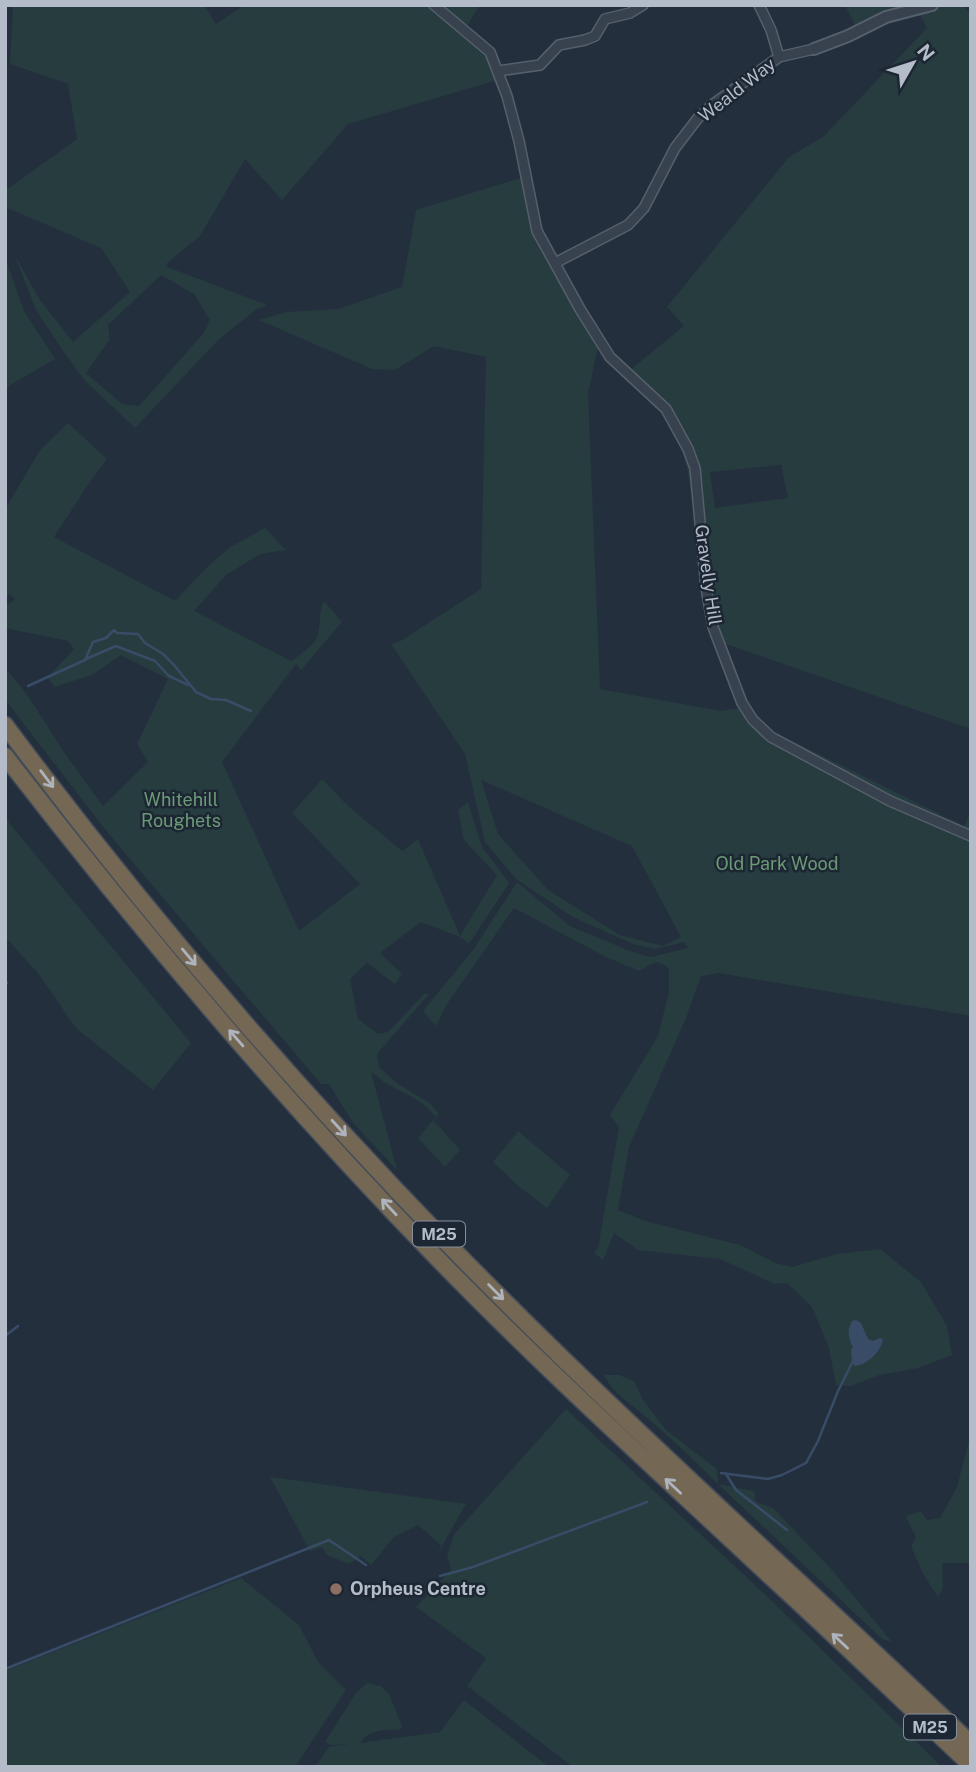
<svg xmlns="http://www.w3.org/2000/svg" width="976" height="1772" font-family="'Public Sans',sans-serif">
<rect width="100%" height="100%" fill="#242f3e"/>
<path fill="#263c3f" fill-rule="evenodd" d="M13,5h191l12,19 29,-19h235l-15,24 25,23 11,27 -153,45 -66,76 -37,-41 -45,77 -34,28 1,3 100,38 -10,4 -38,30 -84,89 -50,-47 -22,-30 -27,-41 -22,-56 26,46 33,42 57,-50 -29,-44 -96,-41v-16l72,-52 -9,-55 -58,-20zM161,275l33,19 16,26 -7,14 -64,72 -17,-2 -36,-31 24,-34 -2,-14z
M845,5h71l-60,22z
M932,5h32l7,11v713l-245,-85 -16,-9 -22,-163 -21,-71 -37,-31 54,-44 -17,-19 122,-150 34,-20 104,-109 -10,-19zM781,465l7,33 -73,10 -5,-36z
M527,176l10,55 61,116 -10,46 12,296 121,22 19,-3 28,21 196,97 7,-16v206l-252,-43 -18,3 -15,42 -57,129 -11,63 27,11 95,24 35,18 17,4 45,-13 43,-5 41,33 26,44 5,29 -34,13 -39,7 -28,11 -15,-1 -7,-37 -17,-41 -25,-24 -12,1 -55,-25 -82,-9 -24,-17 -11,27 -9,-7 4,-5 21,-121 -9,-12 48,-79 11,-44v-23c-13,-12 -16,-5 -30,2l-33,-14 -92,-49 -67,96 -11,22 -13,-15 50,-61 44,-68 53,44 60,25 21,6 37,-9 -4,-6 -29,7 -22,-5 -60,-27 -57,-38 -31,-37 -20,-88 -74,-110 8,-2 82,-53 5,-232 -52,-11 -39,24 -23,-1 -113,-49 27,-8 52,-3 64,-22 14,-77zM481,780l151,66 49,91 -18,9 -43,-11 -72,-45 -50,-56z
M5,253l3,13 16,45 31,48 -50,29z
M68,423l39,36 -16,21 -37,57 121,64 31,-33 24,-21 35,-19 21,22 -26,4 -34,21 -32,36 97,50c7,-5 18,-12 23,-19 9,-11 3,-29 10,-41l18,21 -41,48 -5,-6 -74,98 77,169 61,-47 -68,-71 30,-34 26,27 54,45 16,-12 42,97 37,-61 -33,-35 -6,-30 10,-8 14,45 27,36 -40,61 -9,-7 -39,-15 -41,31 22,21 -7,10 -28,-21 -17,16 8,40 20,15 10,-2 36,-38h5l-52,60 2,13 18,16 34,21 8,10 -3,3c-13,-17 -29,-22 -47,-32 -7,-3 -12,-10 -18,-13l26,98 -44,-47 -24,-39h-8l-213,-251 -85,-110 -18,-24v-31l21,25 40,62 37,51 45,-44 -11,-18 31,-65 -47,-24 -29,20 -38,12 -6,-10 26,-28 -6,-8 -63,-13v-21l10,-8 -6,-5 -4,2v-86l35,-60z
M5,818l186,225 -38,47 -77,-62 -38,-55 -33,-36z
M433,1120l27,30 -15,17 -27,-29z
M518,1131l52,44 -23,33 -31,-24 -23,-22z
M604,1375h15l15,6 9,19 23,30 51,39 1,15 36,7 2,11 17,6 58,61 61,73 -10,-3 -164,-155c-23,-23 -47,-46 -72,-67 -16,-14 -33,-23 -42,-42z
M566,1409l204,190 172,168h-369l-106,-81 19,-28 -70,-51 35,-37 -4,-15 8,-22z
M971,1433v130h-29l1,25 -5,9 -15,-23 -12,-28 5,-8 -10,-22 15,-5 6,9 13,-2 17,-31z
M270,1477l196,27 -29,51 4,-10 -23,-20 -24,12 -23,28 -10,-9 -12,8 -22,-9 -5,-8 -12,4z
M241,1578l58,47 19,37 28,28 -51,77h-290l2,-24 -2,-4v-68z
M367,1683l14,3 8,8 13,32 -2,4c-14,-1 -32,0 -40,13l80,-11 24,-32 85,67h-234l14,-20 20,-3 -19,1 -5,-3 31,-49z"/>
<path fill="#394c67" d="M856,1320l5,3 7,16 5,2 7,-3 3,1c-2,13 -15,25 -28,27l-3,-3 -1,-13 2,-3c-5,-8 -6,-17 -1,-26z"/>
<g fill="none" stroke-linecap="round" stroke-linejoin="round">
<path stroke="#394c67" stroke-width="2.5" d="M86,659l30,-13 39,15 14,15 19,9
M28,686l57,-26 8,-18 13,-4 8,-8 3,3 21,1 7,9 18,11 11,11 22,27 15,7 15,1 25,11
M5,984l2,-1
M5,1336l13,-10
M721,1473l47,6 14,-4 24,-12 12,-22 20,-50 14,-28
M726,1474l10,16 51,40
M440,1576l33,-9 174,-65
M5,1669l324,-129 37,25"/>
<g stroke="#565f6c" stroke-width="12">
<path id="minor" d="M434,5l56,47 17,44 12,45 18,90 43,78 30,48 56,52 22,40 7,19 11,120 7,39 29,76 11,17 18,17 119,64 81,35
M759,5l12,25 8,27
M498,71l42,-6 19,-20 26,-5 10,-4 10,-17 25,-6 13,-8
M555,263l73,-38 16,-17 31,-60 23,-30 14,-13 67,-48 35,-8"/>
</g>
<g stroke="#565f6c" stroke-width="14">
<path id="tertiary" d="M814,49l34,-13 38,-19 46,-12"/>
</g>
<g stroke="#434c59" stroke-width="19">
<path id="motorway" d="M5,725c135,181 283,354 440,516 169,174 351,335 526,503
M5,756c136,176 280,346 436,506 106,109 219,211 330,315 68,62 133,125 200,188"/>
</g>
<use href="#minor" stroke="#38414e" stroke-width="9"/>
<use href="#tertiary" stroke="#38414e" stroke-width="10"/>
<use href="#motorway" stroke="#746855" stroke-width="16"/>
</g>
<defs><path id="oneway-shaft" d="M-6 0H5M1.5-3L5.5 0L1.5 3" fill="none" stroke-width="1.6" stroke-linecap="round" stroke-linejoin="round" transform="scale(1.75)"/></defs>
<g stroke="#aeb4bd">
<use href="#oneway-shaft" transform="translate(47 779) rotate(53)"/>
<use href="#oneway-shaft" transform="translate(189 957) rotate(50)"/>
<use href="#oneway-shaft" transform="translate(236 1038) rotate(-131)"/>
<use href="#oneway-shaft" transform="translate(339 1128) rotate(48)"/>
<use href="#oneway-shaft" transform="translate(389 1207) rotate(-133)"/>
<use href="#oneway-shaft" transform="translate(496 1292) rotate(45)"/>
<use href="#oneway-shaft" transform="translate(673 1486) rotate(-137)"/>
<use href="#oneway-shaft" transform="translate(840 1641) rotate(-137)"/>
</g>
<circle fill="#8d6e63" stroke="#1d2633" stroke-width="2.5" cx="336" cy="1589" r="7"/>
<g text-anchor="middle" stroke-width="5" stroke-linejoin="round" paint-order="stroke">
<g fill="#1d2633" stroke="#878f9c" stroke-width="2">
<rect x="413" y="1221.5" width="52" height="25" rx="5"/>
<rect x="904" y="1714.5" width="52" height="25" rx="5"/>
</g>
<g font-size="16" font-weight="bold" fill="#b4bcc9">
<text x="439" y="1240">M25</text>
<text x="930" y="1733">M25</text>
</g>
<g font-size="18" fill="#b4bcc9" stroke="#1d2633">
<text transform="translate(737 90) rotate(-38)" y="6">Weald Way</text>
<text transform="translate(708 575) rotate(82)" y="6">Gravelly Hill</text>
</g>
<g font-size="18" fill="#6b9a76" stroke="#1d2633">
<text x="181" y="806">Whitehill<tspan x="181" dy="21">Roughets</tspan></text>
<text x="777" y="870">Old Park Wood</text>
</g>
<g font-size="18" font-weight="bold" fill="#b4bcc9" stroke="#1d2633" text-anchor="start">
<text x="350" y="1595">Orpheus Centre</text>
</g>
</g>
<rect width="976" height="1772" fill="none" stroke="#b4bcc9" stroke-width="14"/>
<g transform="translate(913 63) rotate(51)" stroke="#1d2633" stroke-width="5" paint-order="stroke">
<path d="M0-5L12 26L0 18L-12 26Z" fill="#b4bcc9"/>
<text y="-10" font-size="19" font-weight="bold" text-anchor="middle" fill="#b4bcc9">N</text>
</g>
</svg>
